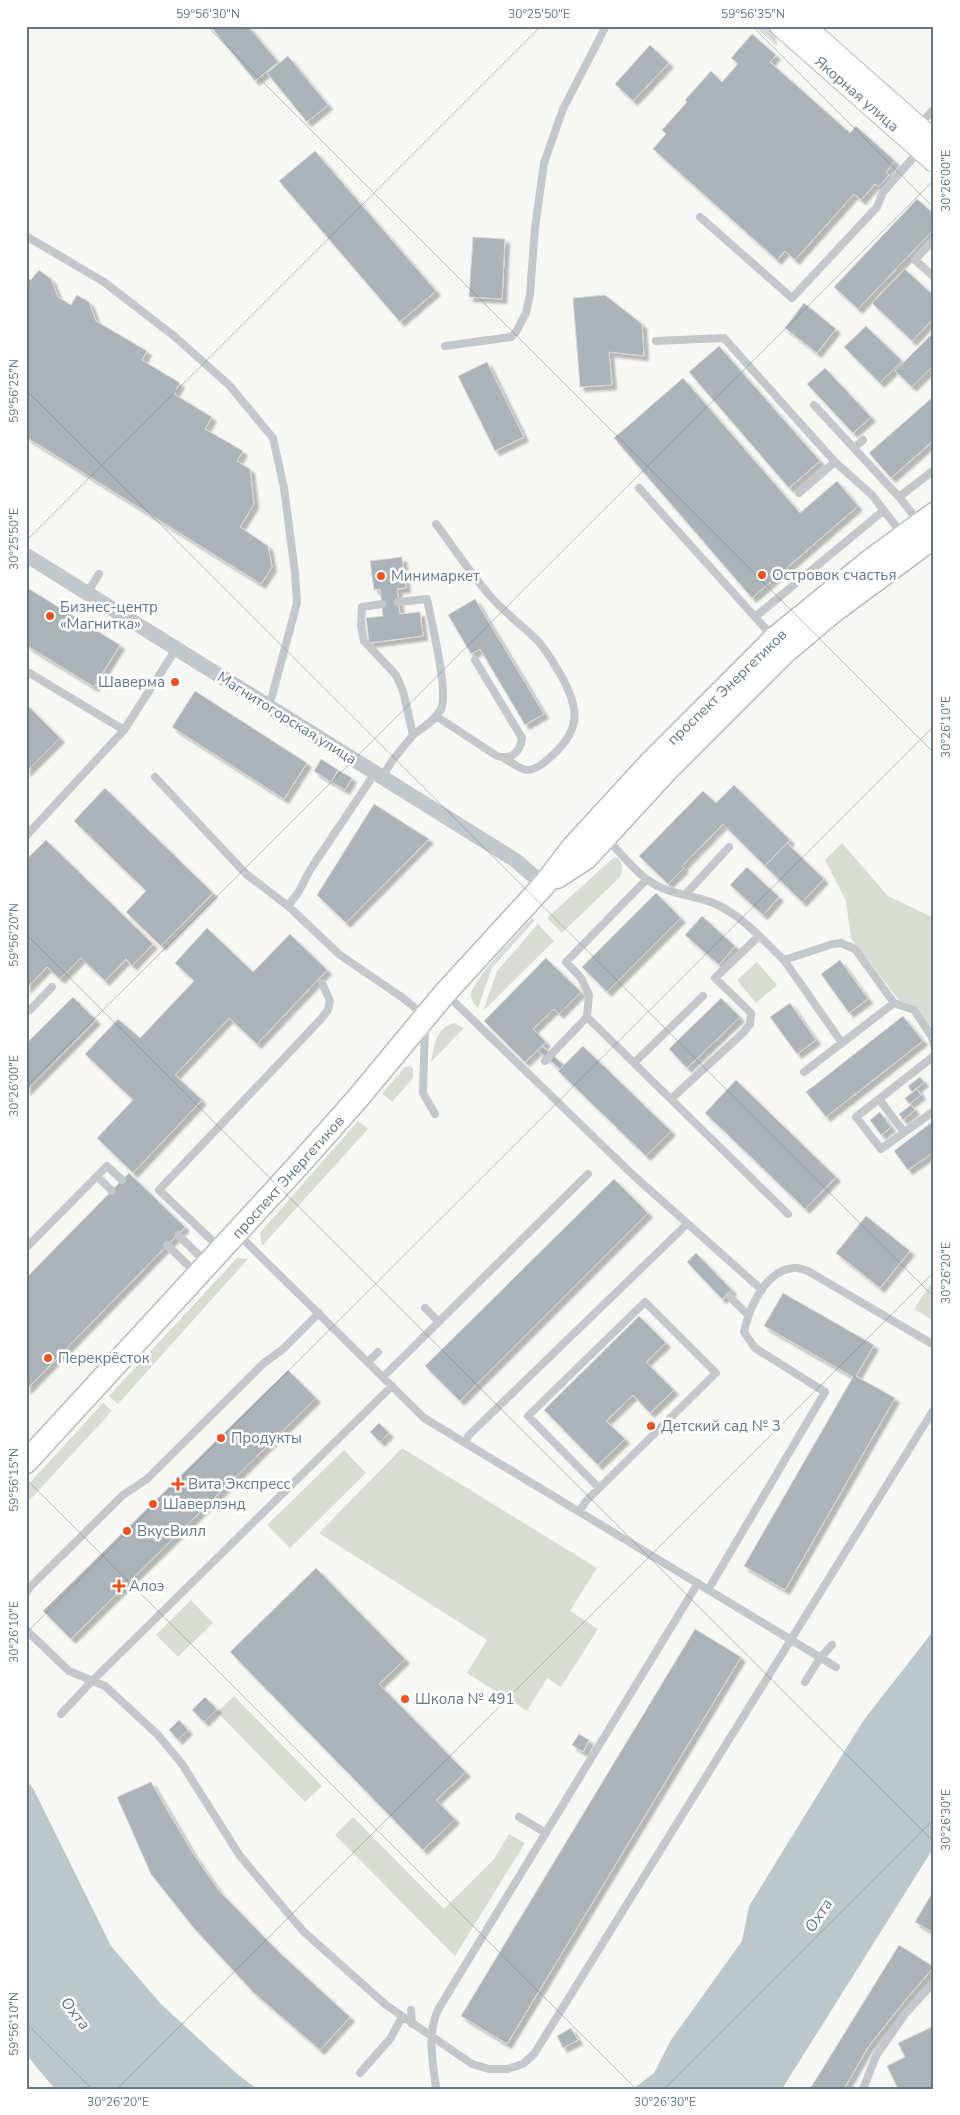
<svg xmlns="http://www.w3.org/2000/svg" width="960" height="2115" font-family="'Nunito Sans',sans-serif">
<defs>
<filter id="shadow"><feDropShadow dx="4.5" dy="4.5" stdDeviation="1" flood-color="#0004"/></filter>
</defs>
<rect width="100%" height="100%" fill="#f7f8f4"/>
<path fill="#d7ddd3" d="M754,26h11l11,9 1,11z
M842,843l46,53 46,22v113l-18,-24 -17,-7 -48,-61 -5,-38 -21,-41z
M613,858h5c5,6 5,12 2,19l-58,56 -15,-15z
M532,918l3,2 -43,48 -14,40c-4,-4 -7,-8 -7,-13 1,-16 49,-63 61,-77z
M538,924l16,17 -71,70 14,-40z
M757,962l20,23 -21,18 -19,-23z
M454,1023l10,5 -33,34c3,-17 5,-34 23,-39z
M409,1066l4,2v10l-21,24 -10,-8 23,-27z
M358,1121l10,8 -106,117 -2,-13z
M237,1258l11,1 -130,145 -9,-8z
M934,1279v42l-20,-12z
M103,1403l9,8 -86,93v-17z
M402,1448l195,120 -27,43 28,18 -37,58 -14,-9 -20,33 -60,-38 20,-33 -168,-107z
M344,1450l22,23 -76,75 -23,-23z
M191,1600l22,23 -35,34 -22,-22z
M234,1696l88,90 -17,16 -88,-90z
M353,1817l91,92 50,-50 15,-25 16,9 -70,113 -120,-121z"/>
<path fill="#bcc7cc" d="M934,1630v217l-152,242h-149l21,-16 17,-33 71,-99 7,-35 114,-185z
M26,1780l8,10 77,156 51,59 74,68 21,16h-202l-26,-31 -3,-5z"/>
<path fill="#abb3b9" stroke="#d9d9d7" filter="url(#shadow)" d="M210,26h38l30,36 -23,19z
M752,34l24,21 -6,7 80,71 6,-7 39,35 -9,11 3,3 -11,12 -3,-3 -14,16 -7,-6 -59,66 -10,-9 -8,9 -124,-111 13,-15 -4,-4 25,-28 -2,-2 26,-29 11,11 16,-18 -7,-6z
M650,45l19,18 -36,38 -18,-17z
M288,56l40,49 -21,17 -40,-49z
M315,151l121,140 -36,31 -121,-141z
M917,199l17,15v15l-76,80 -24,-22z
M473,237l32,2 -3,60 -33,-2z
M905,269l29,27v22l-22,23 -40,-38z
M39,270l12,9 7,18 13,8 6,-10 12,7 7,19 51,30 -5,9 38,23 -6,11 38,23 -7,12 38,22 -6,10 13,8 4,35 -14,23 28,19 4,21 -11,17 -235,-147v-160l5,3z
M605,295l37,29 2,32 -35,-4 3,33 -32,2 -7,-89z
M804,303l32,26 -19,24 -32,-25z
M866,326l36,35 -22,22 -36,-36z
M932,334l2,1v30l-22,22 -17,-16z
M719,346l101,115 -31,27 -100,-116z
M487,362l37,75 -29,14 -37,-75z
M825,368l46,49 -18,16 -46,-49z
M683,378l117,135 37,-32 21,25 -106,92 -138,-160z
M934,396v44l-43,38 -22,-25z
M402,557l4,31 -9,1 3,25 20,-2 3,24 -54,7 -3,-25 17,-2 -3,-27 -6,1 -4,-29z
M26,587l94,58 -26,42 -68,-42z
M475,599l69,115 -19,11 -45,-76 -9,5 -23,-39z
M195,691l112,72 -23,36 -112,-72z
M26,704l34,34 -34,34z
M321,759l17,11 -7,12 -17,-11z
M338,770l14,8 -7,12 -13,-8z
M734,785l56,55 -25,26 -42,-42 -41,42 2,2 -16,16 -29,-28 64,-65 13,12z
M105,788l108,105 -52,53 -35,-34 20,-21 -72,-70z
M374,804l55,35 -83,84 -29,-28z
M46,840l107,104 -21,22 -6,-7 -21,22 -24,-23 -21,21 -13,-12 -21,22v-129z
M787,843l37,36 -22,23 -37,-36z
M747,867l32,30 -16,18 -33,-30z
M656,893l25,25 -74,74 -25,-25z
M702,916l33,30 -16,19 -34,-30z
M207,928l46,44 37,-38 37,36 -70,74 -28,-26 -54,57 27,25 -69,73 -36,-35 36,-38 -48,-46 33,-35 22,19 54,-57 -19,-18z
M546,958l35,34 -22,22 -5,-5 -21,20 13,13 -21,20 -41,-41z
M840,960l28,39 -19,14 -28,-39z
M73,997l23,23 -70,71v-47z
M721,998l19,19 -53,51 -18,-19z
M790,1003l26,37 -19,14 -27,-37z
M903,1016l20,25 -97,76 -20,-25z
M542,1046l22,19 -4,4 -23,-19z
M583,1046l88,85 -25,25 -88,-85z
M920,1077l4,5 -12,10 -4,-6z
M736,1080l100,97 -31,32 -100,-96z
M917,1089l4,6 -12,9 -4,-6z
M911,1105l4,5 -12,10 -4,-6z
M880,1112l11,15 -10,8 -11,-15z
M932,1122l2,30 -26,18 -14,-19z
M129,1173l56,54 -159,163v-112z
M614,1179l34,34 -188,188 -35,-35z
M866,1216l44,35 -30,37 -44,-35z
M696,1253l36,37 -10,9 -35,-37z
M783,1293l91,52 -18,31 39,22 -110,192 -41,-24 109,-189 -89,-51z
M639,1316l27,27 -20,19 28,28 -24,23 -17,-18 -27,26 19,18 -27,26 -54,-55z
M288,1370l28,28 -245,241 -28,-28z
M379,1423l10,10 -9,9 -10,-10z
M316,1568l89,91 -26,25 87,88 -30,28 19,19 -32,31 -193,-198z
M695,1629l46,28 -234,387 -46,-28z
M205,1697l12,12 -13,13 -12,-12z
M179,1720l9,10 -10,10 -9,-10z
M579,1734l10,6 -6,12 -11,-7z
M151,1782l41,70 28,40 61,62 69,63 -30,33 -66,-57 -61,-66 -42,-53 -34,-77z
M934,1890v43l-19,-11z
M899,1945l35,22 -27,31 -39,49 -24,42h-34z
M934,2026v63h-36l-11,-23 18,-9 -7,-14z
M571,2028l7,12 -15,8 -6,-12z"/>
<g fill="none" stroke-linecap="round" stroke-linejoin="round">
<g stroke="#b5babf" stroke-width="22">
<path id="secondary" d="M780,26l154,136
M805,26l129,114"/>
</g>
<g stroke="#b6babe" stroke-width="25">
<path id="primary" d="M557,877l29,-19 80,-87 118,-118 46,-39 104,-77
M26,1462l278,-303 54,-61 87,-105 99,-108 29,-38 80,-87 122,-122 96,-78 63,-46"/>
</g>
<path stroke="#c2c7cb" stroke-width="8" d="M918,126l16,-17
M700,217l92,81 85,-91 6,-15 36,-41
M26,236l78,46 70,54 55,49 44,53 11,50 11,85 2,30 -25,93 -5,9
M934,239l-19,21 19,17
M656,341l68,-3 111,124 37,33 30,39
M445,346l66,-9 5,-5 10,-19 4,-19 5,-66 9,-65 19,-54 43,-83
M814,405l85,92 20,25
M854,448l9,-8
M639,488l134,149
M799,493l36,-31
M899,497l35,-27
M436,524c18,24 35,50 55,73 14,16 32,29 47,44 8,9 15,21 21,31 23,39 22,60 -13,89 -19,16 -24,8 -42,-3
M87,593l12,-19
M382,604l-20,3 -1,19 3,15 32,34 7,16 10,44c9,-7 23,-15 28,-26 8,-17 -10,-89 -14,-110l-29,3
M755,617l128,-106
M26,671l98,59
M436,716l61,40c14,4 23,-3 25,-18l-47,-78
M155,777l91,97 42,32 52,49 63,43 21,17
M382,777l10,-16 21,-26
M26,836l98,-106 52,-81
M607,839c13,13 26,31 41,41 20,15 45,14 68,24 26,12 48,37 68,56l49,-16 8,-1 14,6 39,54 20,7 18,27 2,8
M685,895l44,-48
M288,906l10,-13 12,-23 65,-97
M784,960l58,83
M446,994l187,181 129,115
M26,1009l4,1 22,-23
M587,1017l201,197
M425,1026l-2,67 12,21
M934,1056l-78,61 25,32 53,-38
M545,1061l42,-44 2,-22 -8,-17 -15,-16 80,-82
M635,1062l68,-66
M804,1072l90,-69
M671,1099l72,-66 7,-9 1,-11 -36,-35 44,-42
M879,1099l25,33
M97,1176l15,15
M238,1234l186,184 412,249
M178,1235l28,27
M167,1245l29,28
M26,1248l81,-82 15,14
M220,1248l-61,-58 162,-171 7,-9 2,-9 -8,-18
M729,1296l18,18
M425,1308l14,14
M368,1362l10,-10
M383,1377l205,-203
M465,1442l4,-7 218,-211
M579,1512l7,-11 130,-128 -71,-71 -117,114 71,72
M708,1590l117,-198 -70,-44 -11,-16c5,-24 21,-61 49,-64 5,-1 10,2 15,3l126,74
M26,1593l3,-5 94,-93 24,-16 117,-116 19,-14 36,-36
M26,1630l43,41 36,15 53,49 24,29 58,92 63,75 83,74 86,59 17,5h18l16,-5 11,-10 400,-645
M805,1682l15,-24 12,-13
M61,1714l31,-33 300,-295
M519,1817l27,16
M411,2010l1,14
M360,2073l30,-34 12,-22
M436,2088c-3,-27 -10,-54 3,-80l259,-425
M863,2089l13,-33 29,-42 29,-32"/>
<path stroke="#c2c7cb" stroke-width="15" d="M26,555l489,305 29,25"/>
<use href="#secondary" stroke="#fff" stroke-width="20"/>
<use href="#primary" stroke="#fff" stroke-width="22"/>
</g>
<path fill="none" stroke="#657787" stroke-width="1" stroke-opacity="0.45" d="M207,26l727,727M752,26l182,182M26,390l908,907M26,541l515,-515M26,934l908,908M26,1087l908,-907M26,1479l610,610M26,1633l908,-907M26,2023l66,66M117,2089l817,-817M664,2089l270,-270"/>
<g fill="#eb5421" stroke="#fff" stroke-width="2">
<circle cx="762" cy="575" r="5"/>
<circle cx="381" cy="576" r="5"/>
<circle cx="50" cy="616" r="5"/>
<circle cx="175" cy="682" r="5"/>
<circle cx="48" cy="1358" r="5"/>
<circle cx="651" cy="1426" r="5"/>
<circle cx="221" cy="1438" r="5"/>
<path d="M175.5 1476.5h5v5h5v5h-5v5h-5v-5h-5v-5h5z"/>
<circle cx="153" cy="1504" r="5"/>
<circle cx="127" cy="1531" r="5"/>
<path d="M116.5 1578.5h5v5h5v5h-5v5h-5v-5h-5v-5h5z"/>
<circle cx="405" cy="1699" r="5"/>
</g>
<g text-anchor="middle" stroke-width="5" stroke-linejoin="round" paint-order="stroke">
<g font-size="15" fill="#657787" stroke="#fff">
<text transform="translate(857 94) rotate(41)" y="5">Якорная улица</text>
<text transform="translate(727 687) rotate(-44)" y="5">проспект Энергетиков</text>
<text transform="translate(287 718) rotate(32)" y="5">Магнитогорская улица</text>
<text transform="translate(288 1177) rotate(-48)" y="5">проспект Энергетиков</text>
</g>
<g font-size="15" fill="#657787" stroke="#fff" text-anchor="start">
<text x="772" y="580">Островок счастья</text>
<text x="391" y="581">Минимаркет</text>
<text x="60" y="612">Бизнес-центр<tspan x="60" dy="17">«Магнитка»</tspan></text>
<text x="165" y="687" text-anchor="end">Шаверма</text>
<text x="58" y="1363">Перекрёсток</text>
<text x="661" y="1431">Детский сад № 3</text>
<text x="231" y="1443">Продукты</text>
<text x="188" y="1489">Вита Экспресс</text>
<text x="163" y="1509">Шаверлэнд</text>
<text x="137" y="1536">ВкусВилл</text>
<text x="129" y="1591">Алоэ</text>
<text x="415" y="1704">Школа № 491</text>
</g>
<g font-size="16" font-style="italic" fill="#617983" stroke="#fff">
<text transform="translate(818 1915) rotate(-57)" y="6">Охта</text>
<text transform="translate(76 2013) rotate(52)" y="6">Охта</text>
</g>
</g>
<rect width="960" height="2115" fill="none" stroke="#ffffff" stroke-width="55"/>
<rect x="28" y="28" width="904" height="2060" fill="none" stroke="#657787" stroke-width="2"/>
<g font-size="12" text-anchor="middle" fill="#657787">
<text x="208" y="18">59°56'30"N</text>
<text x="539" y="18">30°25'50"E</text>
<text x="753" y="18">59°56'35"N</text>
<text transform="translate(946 181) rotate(-90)" y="4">30°26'00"E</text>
<text transform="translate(14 391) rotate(-90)" y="4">59°56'25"N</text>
<text transform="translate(14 539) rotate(-90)" y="4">30°25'50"E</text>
<text transform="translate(946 727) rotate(-90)" y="4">30°26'10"E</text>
<text transform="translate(14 935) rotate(-90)" y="4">59°56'20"N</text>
<text transform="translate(14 1086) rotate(-90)" y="4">30°26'00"E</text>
<text transform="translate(946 1273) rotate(-90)" y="4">30°26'20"E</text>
<text transform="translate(14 1480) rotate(-90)" y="4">59°56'15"N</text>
<text transform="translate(14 1632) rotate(-90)" y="4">30°26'10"E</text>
<text transform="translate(946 1820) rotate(-90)" y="4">30°26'30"E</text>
<text transform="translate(14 2024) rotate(-90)" y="4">59°56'10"N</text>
<text x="118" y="2106">30°26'20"E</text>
<text x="665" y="2106">30°26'30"E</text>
</g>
</svg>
